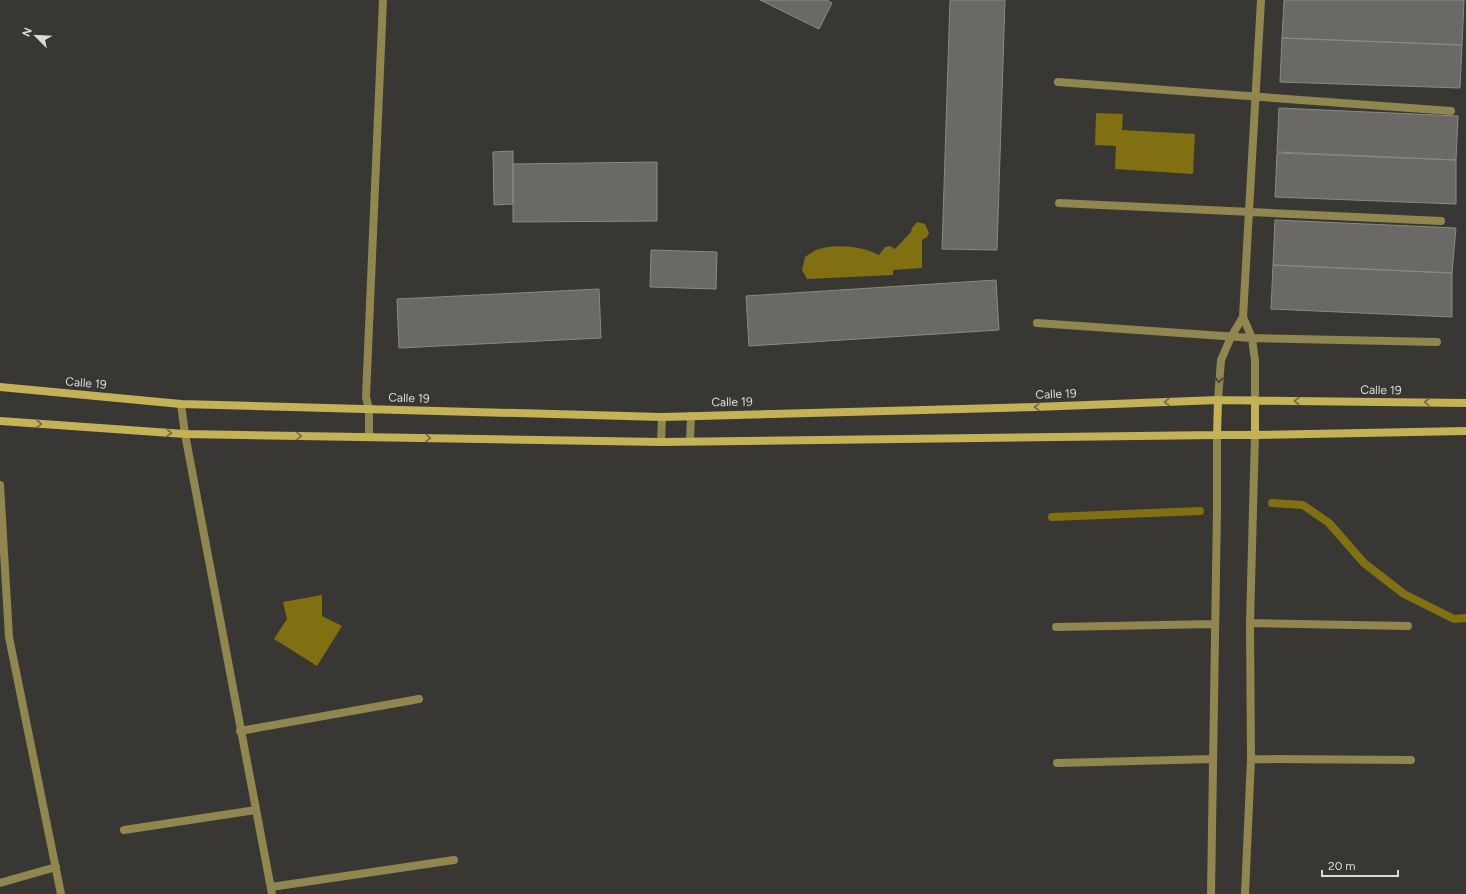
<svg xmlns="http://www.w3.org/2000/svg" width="1466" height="894" font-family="Figtree,sans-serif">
<rect width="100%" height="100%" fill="#383733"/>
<path fill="#817012" d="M1096,113l27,1 -1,16 73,4 -2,40 -78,-5 1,-23 -21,-1z
M917,222l8,2 4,9 -2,4 -5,3v28l-29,2v5l-86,4 -5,-9 3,-13c4,-3 8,-5 11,-7 16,-7 48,-4 63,5l6,-8 5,-1 5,3 16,-17 1,-4z
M322,595v21l20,10 -25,40 -43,-27 13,-20 -4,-17z"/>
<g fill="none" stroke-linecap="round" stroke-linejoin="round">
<path stroke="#817012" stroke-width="8" d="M1272,503l31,2 26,18 35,40 40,31 50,25 12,-1
M1052,517l148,-6"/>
</g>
<path fill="#6a6965" stroke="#8a8984" d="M760,0h67l5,3 -13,26z
M950,0h55l-8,250 -55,-1z
M1284,0h180l-2,45 -180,-7z
M1282,38l180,7 -2,43 -180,-6z
M1279,108l179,8 -2,44 -179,-8z
M513,151v53l-19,1 -1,-53z
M1277,153l179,7v44l-181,-7z
M657,162v59l-144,1v-58z
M1275,220l181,8 -4,45 -179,-8z
M651,250l66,2 -1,37 -66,-2z
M1273,265l179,8v44l-181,-8z
M996,280l3,50 -250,16 -3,-50z
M599,289l2,49 -202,10 -2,-49z"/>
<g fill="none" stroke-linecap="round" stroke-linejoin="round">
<path stroke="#918650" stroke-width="8" d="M1058,82l393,29
M1059,203l382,18
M1037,323l215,15 185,4
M1218,400l3,-40 10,-23 12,-20
M1255,400v-39l-3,-23 -9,-21 18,-317
M369,409l-3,-12 17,-397
M690,441l1,-25
M661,442l1,-25"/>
<path stroke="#918650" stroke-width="8" d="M181,404l4,30 87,460
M369,409v28
M0,485l9,152 52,257
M1250,623l158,3
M1056,627l159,-3
M240,731l179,-32
M1251,759l160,1
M1057,763l156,-4
M124,830l132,-20
M0,883l56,-16
M271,887l183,-27
M1211,894l6,-385v-74
M1245,894l6,-135 -1,-136 5,-188"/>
<path stroke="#c4b257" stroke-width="8" d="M0,387l181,17 481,13 373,-10 183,-7 248,3
M1255,400v35
M0,421l185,13 476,8 556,-7h38l211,-4
M1217,435l1,-35"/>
</g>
<defs><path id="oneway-chevron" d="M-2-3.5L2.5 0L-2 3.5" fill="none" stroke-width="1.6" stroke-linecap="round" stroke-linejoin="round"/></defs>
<use stroke="#454337" href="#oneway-chevron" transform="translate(1219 380) rotate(94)"/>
<g stroke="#706841">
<use href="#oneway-chevron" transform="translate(1297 401) rotate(-179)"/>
<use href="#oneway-chevron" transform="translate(1167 402) rotate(178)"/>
<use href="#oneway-chevron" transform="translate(1427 402) rotate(-179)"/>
<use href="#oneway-chevron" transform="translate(1037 407) rotate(178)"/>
<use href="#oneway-chevron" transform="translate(39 424) rotate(4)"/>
<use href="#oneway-chevron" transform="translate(169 433) rotate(4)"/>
<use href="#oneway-chevron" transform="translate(299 436) rotate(1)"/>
<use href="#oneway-chevron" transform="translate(428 438) rotate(1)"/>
</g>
<g text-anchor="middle" stroke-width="4" stroke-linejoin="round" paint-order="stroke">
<g font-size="12" fill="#dcdbd9" stroke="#383733">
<text transform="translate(86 383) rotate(5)" y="4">Calle 19</text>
<text transform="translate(1381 390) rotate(1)" y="4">Calle 19</text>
<text transform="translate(1056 394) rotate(-2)" y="4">Calle 19</text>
<text transform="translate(409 398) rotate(2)" y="4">Calle 19</text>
<text transform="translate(732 402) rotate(-1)" y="4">Calle 19</text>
</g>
</g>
<g transform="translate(36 36) rotate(294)" stroke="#383733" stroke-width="3" paint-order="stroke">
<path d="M0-3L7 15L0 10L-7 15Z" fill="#dcdbd9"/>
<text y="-6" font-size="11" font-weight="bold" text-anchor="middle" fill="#dcdbd9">N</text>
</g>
<path d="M1322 870v6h76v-6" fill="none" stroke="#dcdbd9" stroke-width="2"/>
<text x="1328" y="870" font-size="12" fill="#dcdbd9" stroke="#383733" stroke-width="3" paint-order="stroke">20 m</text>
</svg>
